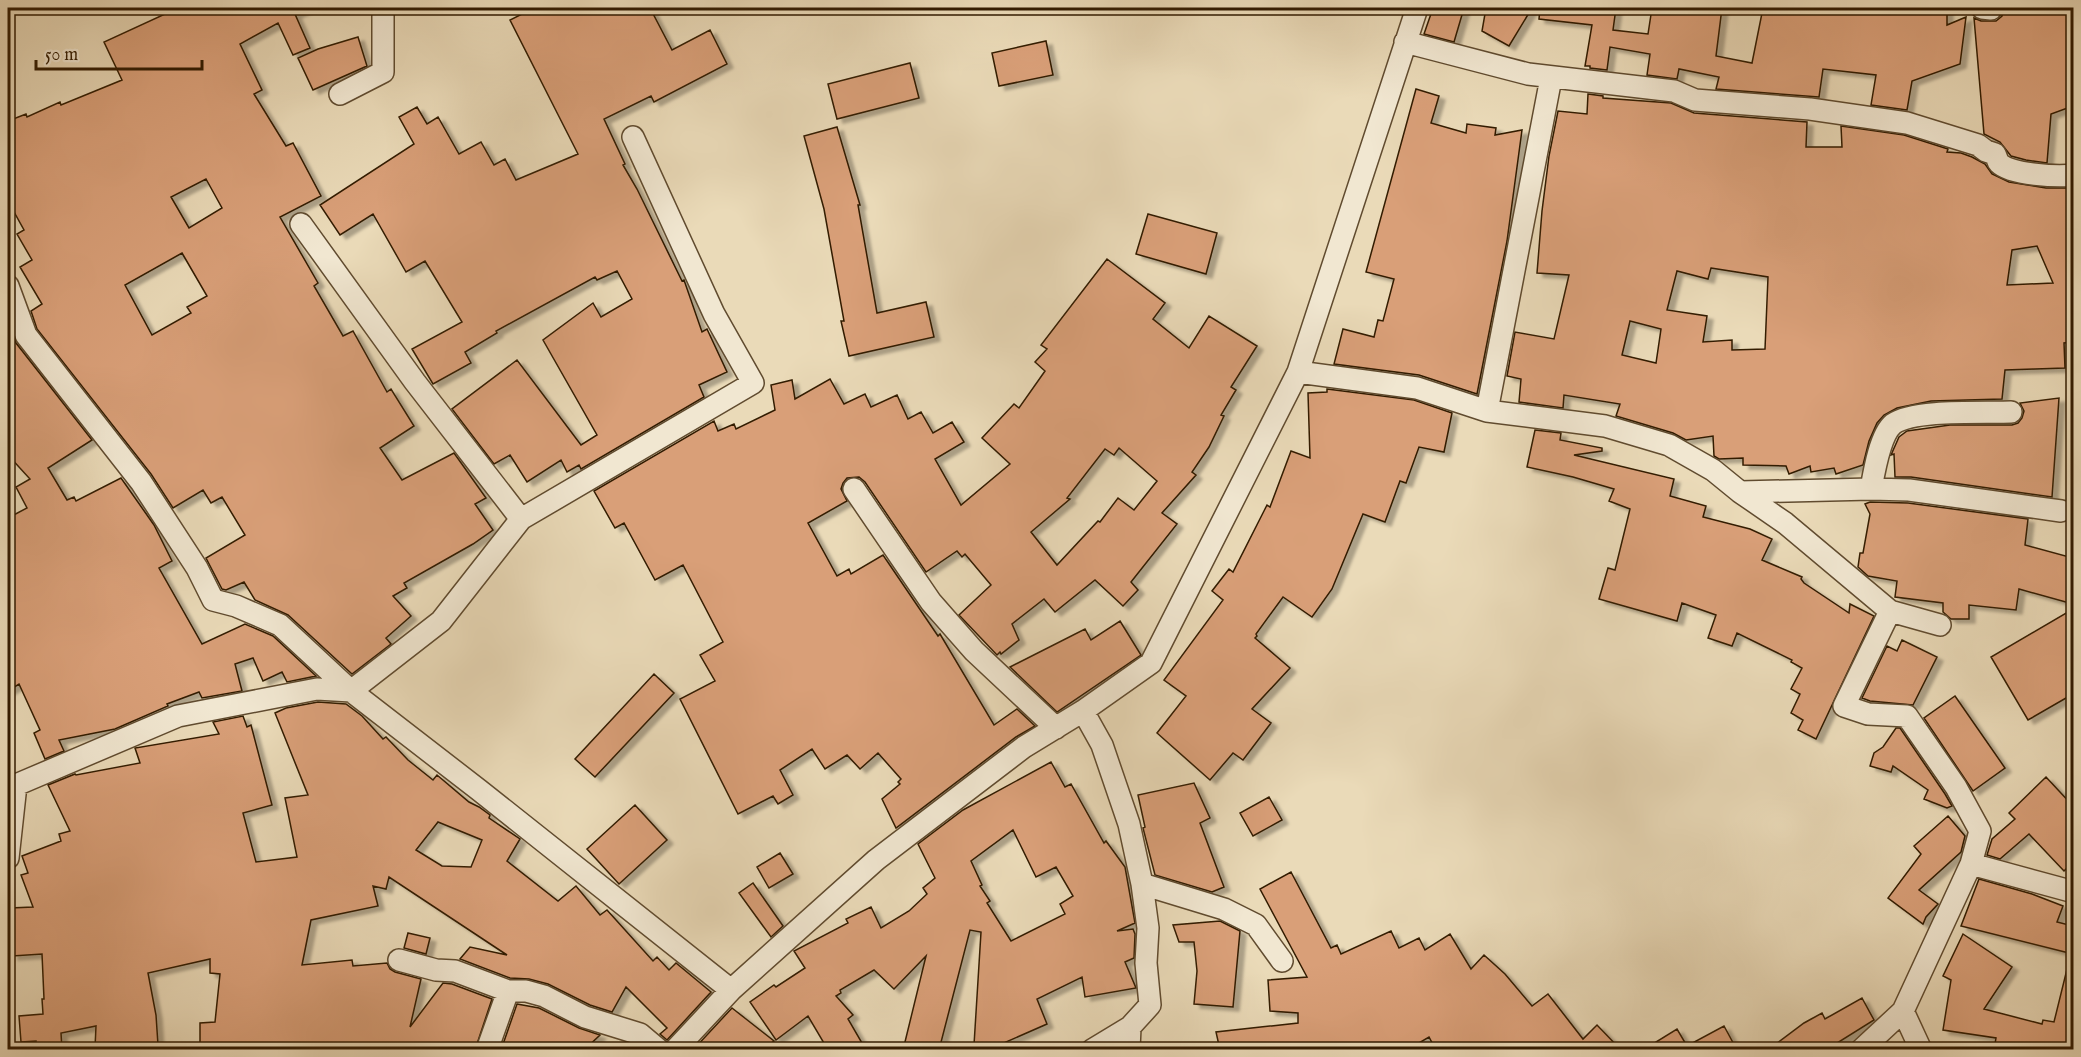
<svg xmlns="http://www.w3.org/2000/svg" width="2081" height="1057" font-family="'IM FELL English',serif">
<defs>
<filter id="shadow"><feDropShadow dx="6" dy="4" stdDeviation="1.5" flood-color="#0004"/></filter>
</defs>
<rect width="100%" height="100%" fill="#eadab8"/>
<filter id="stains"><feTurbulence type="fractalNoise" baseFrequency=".00333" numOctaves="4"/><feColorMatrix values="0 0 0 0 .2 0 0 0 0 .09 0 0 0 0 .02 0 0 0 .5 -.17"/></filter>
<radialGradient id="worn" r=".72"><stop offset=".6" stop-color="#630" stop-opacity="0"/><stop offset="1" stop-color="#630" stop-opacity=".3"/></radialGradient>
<path fill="#d99f78" stroke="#321b01" stroke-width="1.5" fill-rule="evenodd" filter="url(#shadow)" d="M178,8h130l-13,6 15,34 -17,7 -15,-32 -38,21 22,46 -8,4 32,52 7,-3 28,53 -41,21 38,66 -4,3 29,50 10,-5 34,61 4,-3 23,37 -34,22 22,32 52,-27 32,45 -11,6 18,26 -20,14 -69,39 3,5 -14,8 18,20 -25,22 5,6 -39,30 -64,-59 -33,-15 -11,-18 -18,8 -4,-1 -16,-31 39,-23 -23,-38 -11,6 -8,-13 -30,18 -22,-34 -114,-145 -6,-18 11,-7 -22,-37 12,-7 -15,-26 7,-4 -16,-29v-80l18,-7 1,3 33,-15 1,3 61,-25 -18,-38zM206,179l16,29 -33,20 -18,-31zM182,253l25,43 -20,11 4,6 -39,22 -27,-50z
M534,8h116l22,42 38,-20 17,34 -73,38 -3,-6 -47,23 21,45 -2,1 14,24 45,92 2,-1 18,52 5,-3 20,43 -28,13 5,12 -123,72 -2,-4 -12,7 -6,-12 -34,22 -17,-27 -16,9 -42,-55 65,-49 64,85 16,-10 -54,-95 50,-37 8,14 31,-18 -15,-28 -20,9 -2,-3 -99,54 1,2 -32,19 6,11 -38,21 -21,-35 50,-27 -37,-61 -19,11 -33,-58 -33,21 -20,-30 94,-61 -15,-27 18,-10 10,17 11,-7 21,37 22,-12 13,23 11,-6 11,21 62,-26 -68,-134z
M1433,8h31l-10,34 -30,-8z
M1486,8h46l-23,38 -27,-15z
M1540,8h76l-3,22 35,4 4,-26h70l-6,48 36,7 11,-55h184v17l19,-8 -6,47 -48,17 -5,29 -36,-5 5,-30 -53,-6 -4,28 -103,-8 3,-12 -40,-8 -2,10 -30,-4 3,-21 -40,-7 -3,23 -17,-2v-2h-5l7,-41 -53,-6z
M2003,8h70v98l-22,8 -4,49 -21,-3 -15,-4 -11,-14 -16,-8 -10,-116 7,3h15l6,-5z
M358,37l9,29 -54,24 -15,-32 20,-9z
M1046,41l7,34 -54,11 -7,-33z
M910,63l9,35 -82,21 -9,-35z
M1416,89l23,7 -8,27 35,10 1,-9 29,4 -1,7 27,-5 -15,111 -30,153 -58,-19 -85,-11 9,-35 31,8 4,-17 5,1 11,-42 -28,-7z
M1588,94l15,2v2l68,5 23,10 113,9 -1,25h36l-1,-21 63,9 44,14 -1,3 14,1 11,4 13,7 7,10 17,8 37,6h27v154l-9,1 1,25 -60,2 -3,29 -71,2 -34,7 -13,7 -7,8 -8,18 -6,24 -27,9 -2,-6 -23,4 -1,-6 -21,8 -3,-8 -43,-1v-7l-24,1 -5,-3 -1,-20 -27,4 -13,-7 -57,-17 4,-12 -56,-9 -1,13 -44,-6 2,-23 -14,-3 8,-44 39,7 15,-64 -32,-2 5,-62 7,-55 9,-45 29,3zM2037,246l16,37 -46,2 5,-35zM1711,268l57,9 -3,72 -33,1v-10l-29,2 4,-26 -40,-6 10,-39 31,8zM1630,321l31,8 -5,34 -34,-8z
M837,127l23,78h-2l19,108 49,-11 8,35 -85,19 -8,-35h3l-20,-112 -20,-73z
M1148,214l69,19 -11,41 -70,-20z
M1107,259l58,44 -12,16 36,29 20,-32 48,30 -26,41 5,3 -15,25 3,1 -15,31 -17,25 4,3 -34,38 15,11 -46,58 7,8 -15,16 -28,-26 -40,32 -11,-13 -32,25 7,16 -18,14 -1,-2 -3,3 -38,-40 32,-30 -26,-31 -3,3 -5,-6 -31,21 -61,-90 -6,-5 -12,1 -4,5 -2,6 6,12 -39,22 29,53 12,-7 2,5 32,-19 55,81 2,-2 54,91 23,-16 18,17 -19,11 -120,91 -14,-29 18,-15 -2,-2 3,-3 -23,-26 -18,16 -13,-14 -22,14 -13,-20 -32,21 13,25 -15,9 -5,-8 -35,18 -58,-115 35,-18 -15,-26 23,-13 -40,-77 -28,15 -31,-57 -9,5 -21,-37 120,-70 4,10 16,-7 2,5 39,-19 -4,-25 21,-5 3,19 35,-20 14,25 21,-10 6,13 26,-12 11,24 13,-7 12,21 19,-11 12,20 -29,17 26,46 49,-41 -28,-26 32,-34 5,4 26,-37 -10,-9 12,-13 -6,-4zM1119,448l38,33 -23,29 -16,-12 -18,24 -2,-1 -41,44 -26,-33 39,-33 -3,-1 38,-49 9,6z
M10,328l6,15 76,97 -44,28 19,32 7,-3 2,4 45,-23 33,47 18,36 -13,7 43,76 43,-20 28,12 43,40 -29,6 -5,-10 -19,9 -10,-23 -18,6 7,27 -40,7 -3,-6 -32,12 1,2 -53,23 -56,11 5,11 -19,8 -11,-26 6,-3 -21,-46 -11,7v-173l19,-10 -11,-21 14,-8 -22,-24v-125z
M1327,389l87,11 38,13 -8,39 -25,-5 -13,36 -6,-2 -15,41 -22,-8 -31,75 -20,28 -29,-20 -27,37 1,2 -2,2 35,30 -38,41 19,14 -28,37 -10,-7 -23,27 -53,-47 29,-37 -22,-16 59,-80 -11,-9 17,-22 4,3 34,-67 3,2 21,-56 19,7 -2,-65 19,-1z
M2059,398l-7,99 -141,-20h-16l-1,-23 -3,1 8,-18 8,-6 43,-6h62l6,-2 4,-5 2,-7 -4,-8z
M1535,430l26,3 -1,7 42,8v3l-28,4 100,24 -4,17 36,10 -3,11 47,12 22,10 -10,21 40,17 -1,2 3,4 45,30 1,-9 24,12 -58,123 -18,-9 5,-10 -12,-7 9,-19 -9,-5 11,-21 -11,-6 1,-2 -55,-27 -5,13 -24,-8 8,-23 -34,-12 -5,18 -78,-22 9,-31 7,2 15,-61 -21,-8 5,-12 -41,-12 -46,-10z
M1870,502l38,1 120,16 -3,26 48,13v46l-54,-15 -3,21 -47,-5v14h-18l-8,-7v-9l-48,-6 2,-16 -29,-5 -10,-9 2,-14h3l7,-39 -5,-10z
M2073,609v85l-45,26 -37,-63z
M1120,621l21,34 -84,57 -47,-45 75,-38 6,11z
M1902,640l35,17 -24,48 -43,-4 -8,-3 25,-52 10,5z
M654,674l20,19 -79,84 -20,-18z
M1955,696l50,72 -32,23 -49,-73z
M318,702l28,2 16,12 21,23 3,-2 22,23 25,20 4,-5 32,27 10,5 11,8 -1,3 31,21 -13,22 51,40 18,-15 24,29 7,-5 46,51 4,-4 12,13 7,-7 35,29 -44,48 -7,-6 7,-6 -41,-41 -14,25 -22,-7 -42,-21 -19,-5 -19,-1 -50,-19 10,-12 37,8 -118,-78 -3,12 -13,-3 5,20 -67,14 -9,45 50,-5 1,6 34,-3 3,6 5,3 26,7 -11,48 33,-44 9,1 40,15 -17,51h-106l-41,-5v3l-20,-1v3h-81v-5h-27v-22l15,-1 5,-48 -10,-1v-14l-62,14 8,42 2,30 -37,3h-26l1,-22 -35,7 1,17h-26v-9l-15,1 -2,-26 24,-2 -1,-15h2l-2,-45 -30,2 -2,-48 23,-1 -12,-32 7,-2 -6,-17 39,-15 -2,-7 11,-3 -22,-46 27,-11 1,1 64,-12 -5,-15 84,-14 -6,-12 30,-6 4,11 4,-2 21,80 -29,8 13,49 41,-5 -12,-59 23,-3 -33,-82 11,-5zM438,822l44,18 -11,27 -29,-1 -26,-16z
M1896,728h4l45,66 7,12 -5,2 -23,-9 4,-9 -35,-24 -2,6 -21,-6 4,-13 9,-6z
M1051,762l14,25 6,-3 33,59 2,-2 19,26 10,56 -18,8 16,-2 2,5 -1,24 -9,4 11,26 -51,9 -3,-20 -45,22 10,25 -50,22 -23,-1 7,-113 -11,-2 -31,120h-20l-15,-4 22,-90 -32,33 -20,-19 -34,20 1,3 -5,3 17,19 -5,4 14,24 -11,7h-23l-20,-34 -32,24 -26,-38 24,-17 2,2 29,-19 -11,-17 54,-28 -2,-4 25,-12 10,21 28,-17 18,-17 -4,-6 12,-10 -17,-34 45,-34zM1013,830l23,47 20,-10 17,29 -13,8 5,10 -54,27 -24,-38 3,-2 -10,-15 2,-1 -11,-24z
M2046,777l27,29v56l-9,9 -35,-37 -29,25 -13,-4 5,-16 23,-20 -6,-6z
M1194,783l16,35 -10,5 24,64 -12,5 -57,-17 -12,-47 2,-1 -7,-32z
M1269,797l13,23 -29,16 -13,-23z
M635,805l32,35 -48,44 -32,-35z
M1948,816l17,20 -4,16 -42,38 19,14 -12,13 -3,7 -35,-26 33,-44 -7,-8z
M780,853l13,21 -24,14 -12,-21z
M1291,872l40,76 6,-3 4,9 50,-23 8,17 20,-10 6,12 25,-16 21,35 13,-14 21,19 27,32 16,-12 35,45 14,-14 24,25h-185l-7,-13 -22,13h-187l-4,-18 82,-9v-10l-28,-2 -2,-31 39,-3 -47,-88z
M1979,879l53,15 31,12 -6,16 16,4v28l-112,-28z
M753,883l30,43 -12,11 -32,-44z
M1220,921l20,10 -7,76 -39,-3 3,-33 -3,-29h-15l-6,-17z
M408,933l22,5 -4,16 -22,-6z
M1963,934l49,33 -28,42 58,15 1,-4 11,2 13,-53 6,1v80h-50l-28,-6 1,-6 -53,-8 8,-50 -8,-4z
M1862,998l12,22 -48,30h-58l36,-27 18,-10 3,6z
M517,1004l22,4 40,20 21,7 -16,15h-83z
M732,1008l42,33 -12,9h-69z
M1724,1026l13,24h-94l34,-21 10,17z"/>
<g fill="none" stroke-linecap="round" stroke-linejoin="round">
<g stroke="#604b2f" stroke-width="24">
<path id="street" d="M1982,8l9,1
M1405,42l123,32 146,17 21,9 115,9 97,14 71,22 8,6 9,3c2,3 2,7 4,9 12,12 59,14 75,12
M340,94l43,-22v-64
M301,224l114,158 106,137
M8,286l18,49 115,147 56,86 16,32 23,6 44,19 71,66 128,99 252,200
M1298,372l119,16 70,23 118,15 64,19 44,25 27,22 45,31 105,88 -46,95 24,8 39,2 49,71 24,44 -9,33
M1487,411l64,-333
M854,489l77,113 43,49 82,77
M1871,489c3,-17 9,-54 22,-65 21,-15 90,-11 118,-12
M1740,492l131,-3 38,1 152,21
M1890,611l50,14
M1083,711l19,34 27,79 13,60 6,44 -2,35 4,42 -20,22 -1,23
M8,858l8,-73 162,-69 139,-27 34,2 90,-70 80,-102 232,-136 -39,-69 -81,-177
M1142,884l82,25 32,16 26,36
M399,960l37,10 19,1 53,20h18l18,5 41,21 55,17 19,16
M1903,1011l18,39
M487,1050l21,-59
M675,1050l56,-60 145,-130 148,-113 59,-36 68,-48 147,-291 119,-364
M1092,1050l38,-23
M1861,1050l42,-39 68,-147 103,28"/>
</g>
<use href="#street" stroke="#f1e7d1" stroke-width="21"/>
</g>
<rect width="2081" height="1057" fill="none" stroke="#eadab8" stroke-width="30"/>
<rect x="9" y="9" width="2063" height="1039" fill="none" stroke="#321b01" stroke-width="3"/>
<rect x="15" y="15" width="2051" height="1027" fill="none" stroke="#321b01" stroke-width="1.5"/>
<path d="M36 60v9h166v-9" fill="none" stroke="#321b01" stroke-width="3"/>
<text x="45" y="60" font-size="18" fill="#321b01" stroke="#f1e7d1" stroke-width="4.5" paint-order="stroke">50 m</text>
<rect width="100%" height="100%" filter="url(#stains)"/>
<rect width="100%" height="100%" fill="url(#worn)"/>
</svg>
